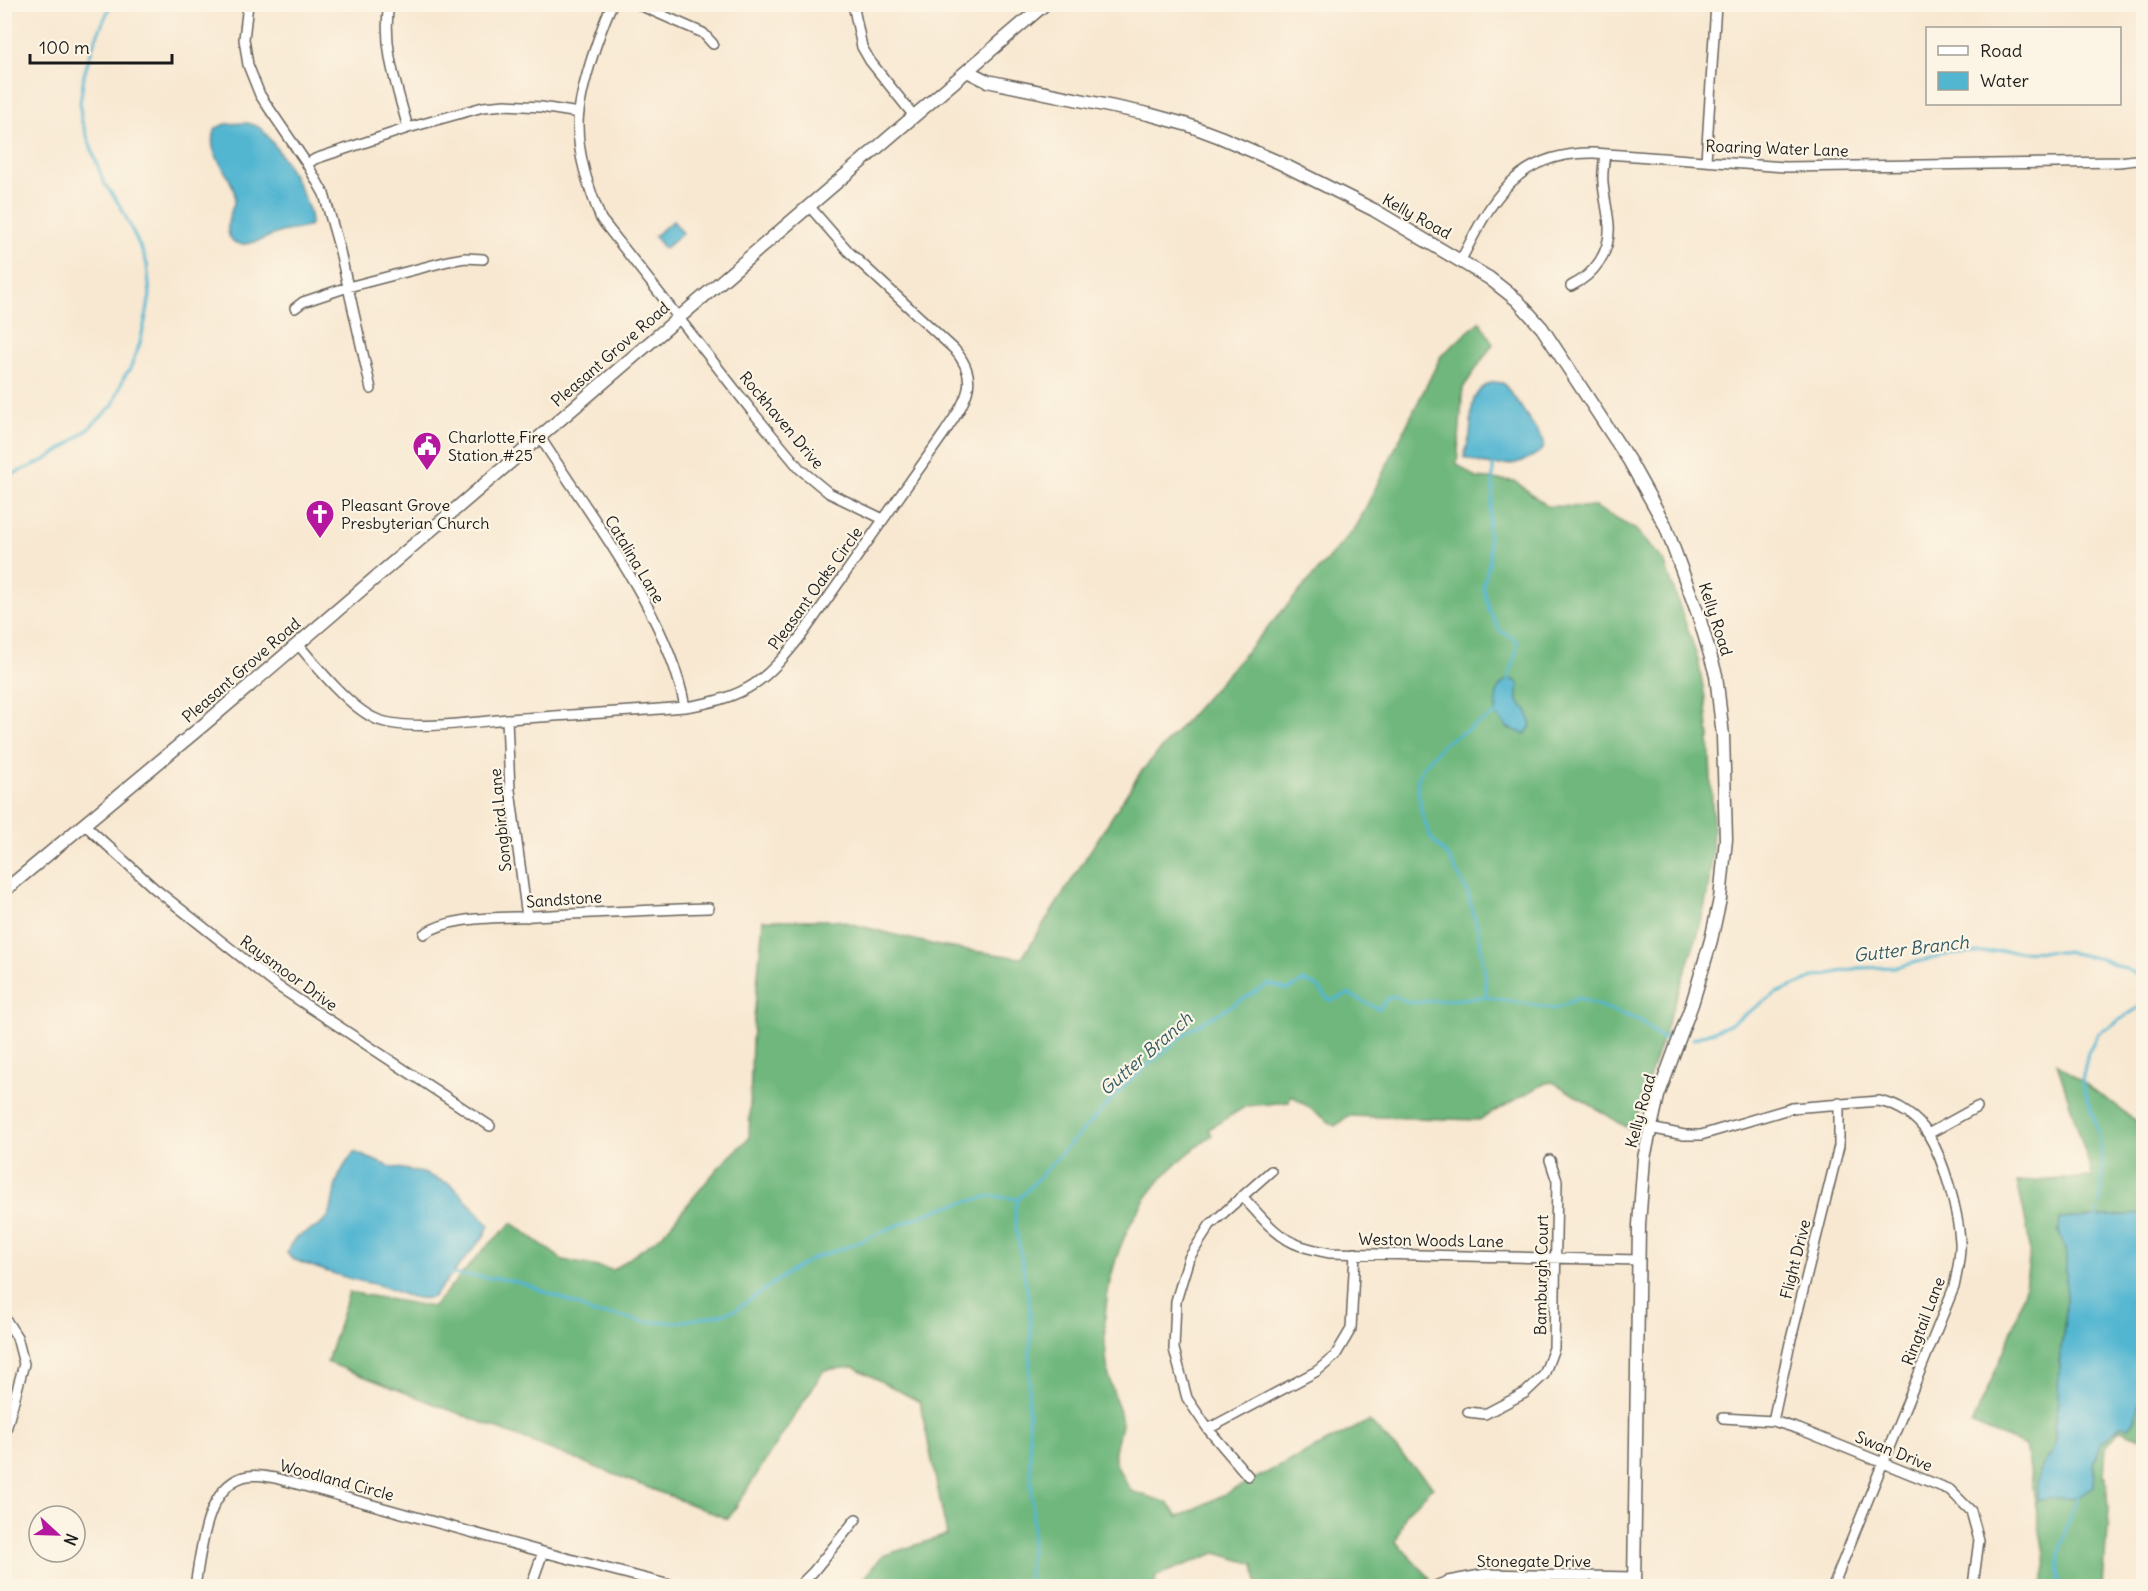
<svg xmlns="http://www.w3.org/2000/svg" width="2148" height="1591" font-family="Delius,sans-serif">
<rect width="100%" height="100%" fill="#fcf5e5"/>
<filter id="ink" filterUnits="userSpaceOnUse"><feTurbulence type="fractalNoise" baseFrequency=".0167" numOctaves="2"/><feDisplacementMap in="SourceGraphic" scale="12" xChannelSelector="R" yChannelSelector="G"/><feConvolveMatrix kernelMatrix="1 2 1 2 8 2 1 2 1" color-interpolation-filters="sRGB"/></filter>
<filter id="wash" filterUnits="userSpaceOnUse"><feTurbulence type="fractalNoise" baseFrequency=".008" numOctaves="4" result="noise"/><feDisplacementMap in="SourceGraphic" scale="24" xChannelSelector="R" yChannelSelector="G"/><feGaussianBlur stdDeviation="1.35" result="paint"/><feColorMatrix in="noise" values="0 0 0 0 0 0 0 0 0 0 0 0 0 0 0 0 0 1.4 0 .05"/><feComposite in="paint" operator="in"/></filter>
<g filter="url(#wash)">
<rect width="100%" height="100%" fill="#f8e8d1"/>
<path fill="#70b77d" stroke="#466a4c" stroke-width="1.5" d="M1480,321l13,23 -30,44 -6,76 19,14 39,3 32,25 48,1 40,22 29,32 34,98 7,39 4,39 4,86 -1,36 -5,37 -8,34 -57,169 -9,32 -80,-49 -7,1 -67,37 -131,-4 -13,10 -44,-31 -2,7 -43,4 -37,23 3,6c-17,13 -34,26 -49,42 -43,47 -64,115 -57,178 1,12 3,25 7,36 2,9 7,18 8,27 2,13 -8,27 -6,40 1,10 11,24 16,33l37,12 10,13 9,-3 182,-92 64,66 -27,26 -10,29 34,36 -10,8h-163l-3,-22 -38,-11 -60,23 -1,10h-298l25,-30 65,-21 -27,-133 -66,-35 -30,3 -96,149 -401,-157 22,-70 84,15 50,-57 29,-27 51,37 50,10 49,-35 56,-67 31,-30 3,-98 11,-120h74l102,26 83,12 118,-185 216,-246 85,-171z
M2057,1063l86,63v88l-82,5 -2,12 7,22v60l-7,50 -1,40 -4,22 2,15 -3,11 -14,20 54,17 1,-24 7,-21 20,-17 7,1 5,-6 10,-28v46l-23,-9 -14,17 -2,29h2l3,52 -2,1 -4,57h-61l4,-19 -20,-121 -54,-22c22,-52 52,-108 57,-165 2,-25 -7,-53 -12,-77l76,-5z"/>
<path fill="#52b6d1" stroke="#376976" stroke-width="1.5" d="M247,123c5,1 9,2 13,5 15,12 56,81 50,97 -11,6 -21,4 -31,8 -14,4 -47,24 -51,-2 -3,-14 10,-26 6,-40 -5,-22 -31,-39 -18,-63l9,-4z
M673,221l10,12 -19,16 -10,-13z
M1493,382l10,1c14,16 28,40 41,58l-1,8c-21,19 -54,20 -79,8 2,-8 5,-16 6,-23 3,-23 -3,-42 23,-52z
M1508,679l8,2 3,3c-1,14 -5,18 8,26l4,16 -6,8 -17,-6 -12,-13c1,-16 -3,-26 12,-36z
M354,1152l34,14 35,7 29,12 37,40 -5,11 -51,61c-22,6 -39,-9 -59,-13 -28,-5 -55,-15 -82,-25l-5,-6c8,-26 29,-18 41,-36 5,-8 5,-23 8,-32 3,-12 10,-22 18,-33z
M2143,1214v179l-10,28 -5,6 -8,-1 -19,17 -7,21 -1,23 -15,10 -41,3 2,-29 14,-20 3,-11 -2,-15 4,-22 1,-40 7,-50v-60l-7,-22 1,-12z"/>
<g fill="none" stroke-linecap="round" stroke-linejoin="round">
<path stroke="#52b6d1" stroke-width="3" d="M1493,462v30l-5,36 2,32 -7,26 6,23 10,21 18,11c2,14 -8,27 -9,42
M4,478l41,-18 23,-15 20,-16 25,-24 11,-28 6,-8 10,-26 7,-31 3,-17 -3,-31 -5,-13 -21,-44 -17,-24 -23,-64 -1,-16 4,-28 9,-30 18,-41
M1486,996l-1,-22 -7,-44 -11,-39 -18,-33 -18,-20 -9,-23 -5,-32 5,-15 22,-25 55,-31
M1693,1039l36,-14 48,-32 39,-16 42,-9 38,-1 50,-12 58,-4 63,1 35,7 42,18
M2100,1204l3,-43 -5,-31 -16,-49 6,-29 10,-18 46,-30
M2097,1219l1,-8
M449,1274l55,5 24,6 52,21 13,8 22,1 30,7h33l41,-7 18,-6 54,-38 23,-13 41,-14 28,-13 62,-24 46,-11 28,3
M1028,1586l5,-62 -5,-121 3,-68 -2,-35 -13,-71 -1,-23 4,-7 107,-115 62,-53 81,-47 19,6 16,-9 13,5 13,15 18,-7 31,15 8,-10 8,-3 14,7 77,-6 70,12 22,-11 63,23 22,19 6,-8
M2059,1586c-3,-32 6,-59 19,-89l-2,-4"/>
</g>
</g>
<g filter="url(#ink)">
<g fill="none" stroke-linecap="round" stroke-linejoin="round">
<g stroke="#69635b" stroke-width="12">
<path id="minor" d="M248,4l-4,35 4,26 12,30 47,69 17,30 15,53 32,142
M389,4c-7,43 8,83 19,124
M612,4c-13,29 -34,90 -34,121 0,33 11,63 23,94l150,191 49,59 29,24 54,26
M637,4l66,29 10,11
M853,4l9,43 8,14 44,55
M1706,161l10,-157
M307,164l8,-5 93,-31 75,-21 22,-2 36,2 38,6
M1461,260c31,-61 55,-108 133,-107l191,14 334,-5 25,-3
M1571,286c23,-11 40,-34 38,-61 -1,-14 -5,-28 -6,-42 -1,-10 1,-20 2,-29
M295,308l8,-6 45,-15 100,-26 17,-3 18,1
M540,437c50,79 128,177 145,270
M297,643c19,23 53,65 79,76 31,13 97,3 132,0 59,-4 118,-7 177,-12 62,-9 81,-26 119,-75l141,-200c20,-31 37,-51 9,-83l-105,-97 -40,-46
M507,719l3,71 17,127
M85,825l69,63 125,99 211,139
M424,934c28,-19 76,-15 109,-18 58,-3 117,-6 176,-8
M1650,1128l34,7h17l91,-27 87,-7c20,4 38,16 49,33 16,26 30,77 32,107 1,16 -3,31 -6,46l-121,299
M1928,1134l49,-27
M1242,1196c17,18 34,42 59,50 9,3 19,5 29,7l309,7
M4,1317l13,20 7,27 -20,73
M1468,1412l17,2 40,-21 19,-18 10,-27 3,-167 -7,-21
M1723,1418l50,3 26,8 151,61 21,21 8,29 -6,46
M1773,1421l17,-78 49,-197v-43
M1208,1429l109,-58 18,-15 16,-27 4,-76
M1248,1476l-40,-47 -21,-31 -13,-49 2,-48 13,-43 21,-33 61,-54
M195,1586c6,-33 10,-97 48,-109 10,-3 21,-1 32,1l268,74 131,34
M531,1586l12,-34
M799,1586l14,-14 43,-53
M1435,1586l13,-5 38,-7 148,3"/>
</g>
<g stroke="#69635b" stroke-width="15">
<path id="tertiary" d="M967,71l20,10 161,33 40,11 32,12 58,25 96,48 115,68 28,22 25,28 88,134 35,63 34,92 17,58 7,61 3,103 -6,60 -9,41 -19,64 -34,92 -14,62 -5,67 -5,361
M4,891l203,-169 838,-718"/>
</g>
<use href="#minor" stroke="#fff" stroke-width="9"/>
<use href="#tertiary" stroke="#fff" stroke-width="12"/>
</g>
</g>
<defs>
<g id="civic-pin" transform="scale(1.5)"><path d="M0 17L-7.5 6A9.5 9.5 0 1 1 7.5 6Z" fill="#b5179e" stroke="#fcf5e5"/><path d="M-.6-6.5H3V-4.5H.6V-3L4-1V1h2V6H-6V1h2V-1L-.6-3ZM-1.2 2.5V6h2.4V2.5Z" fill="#fff"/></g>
<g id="church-pin" transform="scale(1.5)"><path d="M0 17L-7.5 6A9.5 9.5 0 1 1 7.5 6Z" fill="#b5179e" stroke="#fcf5e5"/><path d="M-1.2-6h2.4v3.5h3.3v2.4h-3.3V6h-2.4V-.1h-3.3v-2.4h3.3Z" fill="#fff"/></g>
</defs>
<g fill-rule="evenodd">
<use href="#civic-pin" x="427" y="446"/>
<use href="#church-pin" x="320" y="514"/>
</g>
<g text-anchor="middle" stroke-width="4.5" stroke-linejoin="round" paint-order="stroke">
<g font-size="16" fill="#1c1c1c" stroke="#fcf5e5">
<text transform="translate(1777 148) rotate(2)" y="6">Roaring Water Lane</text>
<text transform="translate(1417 216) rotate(29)" y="6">Kelly Road</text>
<text transform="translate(610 354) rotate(-41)" y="6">Pleasant Grove Road</text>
<text transform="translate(782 420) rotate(50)" y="6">Rockhaven Drive</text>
<text transform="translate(635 559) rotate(59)" y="6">Catalina Lane</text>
<text transform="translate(815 588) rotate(-54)" y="6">Pleasant Oaks Circle</text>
<text transform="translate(1716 619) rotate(72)" y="6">Kelly Road</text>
<text transform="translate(241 670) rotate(-41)" y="6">Pleasant Grove Road</text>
<text transform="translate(500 820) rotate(-96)" y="6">Songbird Lane</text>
<text transform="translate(564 899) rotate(-4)" y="6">Sandstone</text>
<text transform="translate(289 973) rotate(36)" y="6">Raysmoor Drive</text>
<text transform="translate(1640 1111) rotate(-75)" y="6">Kelly Road</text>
<text transform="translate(1431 1240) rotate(1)" y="6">Weston Woods Lane</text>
<text transform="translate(1795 1259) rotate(-76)" y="6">Flight Drive</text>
<text transform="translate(1541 1275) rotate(-89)" y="6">Bamburgh Court</text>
<text transform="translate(1923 1321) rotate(-69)" y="6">Ringtail Lane</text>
<text transform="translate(1894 1451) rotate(22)" y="6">Swan Drive</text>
<text transform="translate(337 1480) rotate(15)" y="6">Woodland Circle</text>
<text x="1534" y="1567">Stonegate Drive</text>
</g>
<g font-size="16" fill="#1c1c1c" stroke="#fcf5e5" text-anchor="start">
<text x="448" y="443">Charlotte Fire<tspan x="448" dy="18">Station #25</tspan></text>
<text x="341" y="511">Pleasant Grove<tspan x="341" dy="18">Presbyterian Church</tspan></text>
</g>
<g font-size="18" font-style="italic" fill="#325a64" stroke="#fcf5e5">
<text transform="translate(1911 949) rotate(-7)" y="6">Gutter Branch</text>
<text transform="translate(1146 1054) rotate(-41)" y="6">Gutter Branch</text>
</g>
</g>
<rect width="2148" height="1591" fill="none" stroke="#fcf5e5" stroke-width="24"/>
<rect x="1926" y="27" width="195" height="78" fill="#fcf5e5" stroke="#a29e95" stroke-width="1.5"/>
<rect x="1938" y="46" width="30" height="9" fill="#ffffff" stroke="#a29e95" stroke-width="1.5"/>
<text x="1980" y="57" font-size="18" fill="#1c1c1c">Road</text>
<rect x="1938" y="72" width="30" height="18" fill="#52b6d1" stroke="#a29e95" stroke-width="1.5"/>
<text x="1980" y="87" font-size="18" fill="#1c1c1c">Water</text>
<g transform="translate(57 1534) rotate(112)"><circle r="28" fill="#fcf5e5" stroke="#a29e95" stroke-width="1.5"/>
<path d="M0-4.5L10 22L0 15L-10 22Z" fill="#b5179e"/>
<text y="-9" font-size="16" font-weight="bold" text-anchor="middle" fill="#1c1c1c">N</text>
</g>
<path d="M30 54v9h142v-9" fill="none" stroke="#1c1c1c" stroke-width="3"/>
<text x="39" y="54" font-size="18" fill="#1c1c1c" stroke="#fcf5e5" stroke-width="4.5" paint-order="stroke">100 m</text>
</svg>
